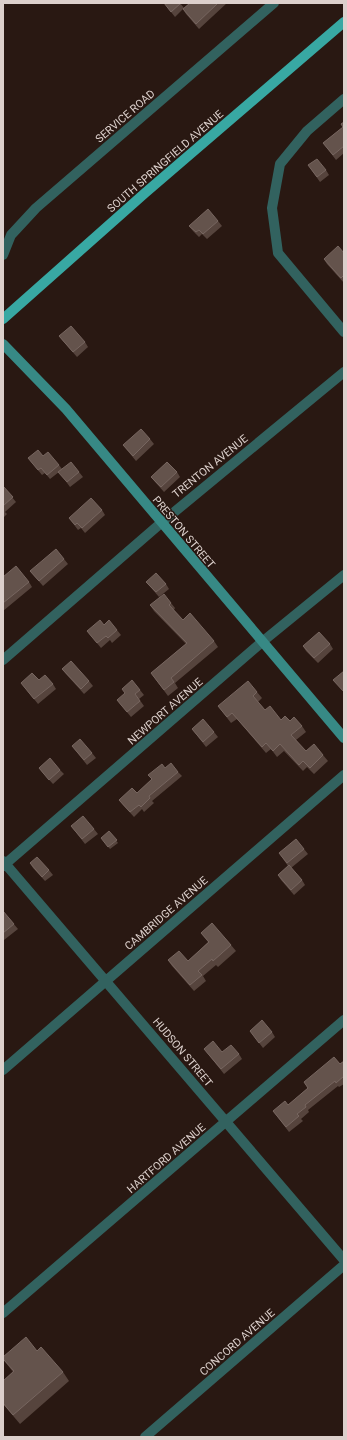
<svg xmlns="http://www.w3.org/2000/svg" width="347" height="1440" font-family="Roboto,sans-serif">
<rect width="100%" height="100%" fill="#291812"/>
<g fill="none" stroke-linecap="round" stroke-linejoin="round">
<path stroke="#32625f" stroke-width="10" d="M344,99l-37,32 -27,33 -8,44 6,45 66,79
M3,255l8,-20 25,-27 238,-205
M3,660l158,-137 183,-151
M3,861l341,399
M3,866l259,-224 82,-67
M3,1070l341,-295
M3,1313l341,-293
M145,1437l199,-172"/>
<path stroke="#378985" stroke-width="10" d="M3,344l63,65 278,329"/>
<path stroke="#38a8a3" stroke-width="10" d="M3,319l142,-126 199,-171"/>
</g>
<path fill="#56443d" d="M164,3h16l4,5 6,-5h37l-28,26 -13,-15 -3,-5 -8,8z
M344,122v31l-8,7 -13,-17 20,-16 -2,-3z
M308,165l18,5 3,5 -9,7z
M218,221l4,5 -15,13 -5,-5 -3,3 -6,-6 -4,-5z
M344,253v30l-17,-19 -3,-5z
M59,336l26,6 3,5 -11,10 -14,-16z
M150,439l4,5 -18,17 -9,-11 -4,-5z
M43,456l16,9 3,4 17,3 4,5 -13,10 -11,-15 -9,7 -5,-6 -3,2 -14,-17z
M177,472l3,5 -16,15 -9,-10 -4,-5z
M3,486l13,16 -11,10 2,2 -4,4z
M102,510l3,5 -20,18 -4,-5 -3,2 -9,-12z
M64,559l4,5 -25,22 -13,-15z
M3,577l26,5 3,5 -29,24z
M146,582l20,2 3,5 -10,8z
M171,603l4,5 -1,2 9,10 31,21 4,6 -43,36 3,5 -10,8 -17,-23 35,-29 -32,-33 -4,-6z
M104,625l13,5 4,5 -9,8 -2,-3 -9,8 -14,-17z
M330,644l3,5 -15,14 -12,-12 -3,-5z
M62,669l27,12 4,5 -9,8 -18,-20z
M39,680l14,4 3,5 -18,15 -17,-21z
M140,690l4,5 -5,4 5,7 -13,11 -14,-17z
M257,692l5,6 -4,4 7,8 16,10 9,1 12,5 4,6 -10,8 10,11 17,4 5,6 -14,13 -7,-7 -4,4 -19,-20 -7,6 -6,-8 -5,4 -29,-34 -6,4 -13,-17z
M192,729l22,3 4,5 -12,10z
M72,746l20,7 4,5 -9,7z
M39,768l21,2 4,4 -11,10 -10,-11z
M165,768l13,4 4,4 -30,25 2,2 -10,9 -2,-3 -8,8 -11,-12 -4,-5 18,-7 15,-14 -4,-4z
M71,826l23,3 4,5 -13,10z
M109,831l9,12 -8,6 -7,-9z
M304,849l4,5 -17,14 11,12 3,5 -11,10 -13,-15 -3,-5 10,-9 -9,-13z
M30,863l19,7 4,5 -8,6 -12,-13z
M3,911l15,18 -14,11h-1z
M201,933l30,12 5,6 -18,16 -2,-2 -13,11 3,5 -12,10 -22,-25 -4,-6 20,1 20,-19z
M250,1031l22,1 3,5 -12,11z
M204,1049l35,5 3,5 -18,15z
M344,1061v23l-5,3 -1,-1 -30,24 1,2 -8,7 2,2 -14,11 -16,-21 15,-6 20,-17 -4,-6 36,-18z
M37,1351l26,21 6,9 -49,43 -17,-20v-23l10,-9 -10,-13z"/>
<path fill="#64534c" stroke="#776660" d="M164,3h17l-10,9z
M190,3h28l-22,21 -13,-15z
M344,122v24l-11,9 -10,-12 20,-16 -2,-3z
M317,159l9,11 -9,7 -9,-12z
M208,209l10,12 -15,13 -4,-4 -3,2 -7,-6z
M338,246l6,7v22l-3,3 -17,-19z
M71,326l14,16 -12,10 -14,-16z
M141,429l9,10 -17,17 -10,-11z
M38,450l5,6 5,-4 11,13 -12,10 -6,-7 -3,2 -10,-12z
M71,462l8,10 -12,10 -9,-10z
M167,462l10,10 -16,15 -10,-10z
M3,486l10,11 -10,9z
M91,498l11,12 -20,18 -5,-5 -2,2 -6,-7z
M56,549l8,10 -25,22 -9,-10z
M16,566l13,16 -26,21v-26z
M156,573l10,11 -10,8 -10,-10z
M164,594l7,9 -2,2 14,15 7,-7 24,28 -43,37 3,4 -10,8 -13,-17 36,-30 -37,-38z
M100,620l4,5 5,-5 8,10 -9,8 -2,-2 -9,7 -10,-12z
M319,632l11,12 -16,14 -11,-12z
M71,661l18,20 -8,8 -19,-20z
M344,671v21l-11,-12z
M32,673l7,7 6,-5 8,9 -19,15 -13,-16z
M132,680l8,10 -5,4 5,7 -13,11 -10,-12 8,-7 -3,-4z
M248,681l9,11 -4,4 12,14 5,-4 11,14 4,-4 5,5 4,-4 8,9 -11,9 15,16 8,-7 9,11 -13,13 -7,-7 -4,4 -19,-21 -7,7 -7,-8 -4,4 -30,-34 -5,4 -9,-11z
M203,719l11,13 -11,10 -11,-13z
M80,739l12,14 -8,7 -12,-14z
M50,758l10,12 -11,10 -10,-12z
M171,763l7,9 -29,24 1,2 -9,9 -2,-2 -9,7 -11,-12 13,-12 5,5 15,-14 -4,-4 14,-11 3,4z
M83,816l11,13 -12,10 -11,-13z
M109,831l8,9 -9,7 -7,-9z
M296,839l8,10 -17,14 -8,-10z
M37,857l12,13 -7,7 -12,-14z
M289,865l13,15 -11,10 -13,-15z
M3,911l11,13 -11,9z
M212,923l19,22 -18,16 -1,-2 -14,12 4,4 -12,10 -22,-25 11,-9 9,10 21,-19 -8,-9z
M262,1020l10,12 -13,11 -9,-12z
M213,1041l9,11 9,-7 8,9 -18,15 -17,-20z
M334,1057l6,7 4,-3v15l-8,7 -1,-2 -30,24 1,2 -9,7 2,2 -13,11 -13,-16 12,-10 3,4 20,-17 -4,-6z
M26,1337l11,14 4,-4 22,25 -50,43 -10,-12v-22l11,-10 -11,-12v-2z"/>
<g text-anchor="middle" stroke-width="3" stroke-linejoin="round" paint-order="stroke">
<g font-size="11" fill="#dcd0cc" stroke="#291812">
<text transform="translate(125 116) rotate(-41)" y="4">SERVICE ROAD</text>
<text transform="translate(165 161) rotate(-41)" y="4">SOUTH SPRINGFIELD AVENUE</text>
<text transform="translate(210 466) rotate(-39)" y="4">TRENTON AVENUE</text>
<text transform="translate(184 532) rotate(50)" y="4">PRESTON STREET</text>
<text transform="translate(165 711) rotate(-41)" y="4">NEWPORT AVENUE</text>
<text transform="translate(166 913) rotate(-41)" y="4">CAMBRIDGE AVENUE</text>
<text transform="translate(183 1052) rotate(50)" y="4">HUDSON STREET</text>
<text transform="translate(166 1158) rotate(-41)" y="4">HARTFORD AVENUE</text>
<text transform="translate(237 1342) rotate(-41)" y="4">CONCORD AVENUE</text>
</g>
</g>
<rect width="347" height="1440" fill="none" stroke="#dcd0cc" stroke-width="8"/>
</svg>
